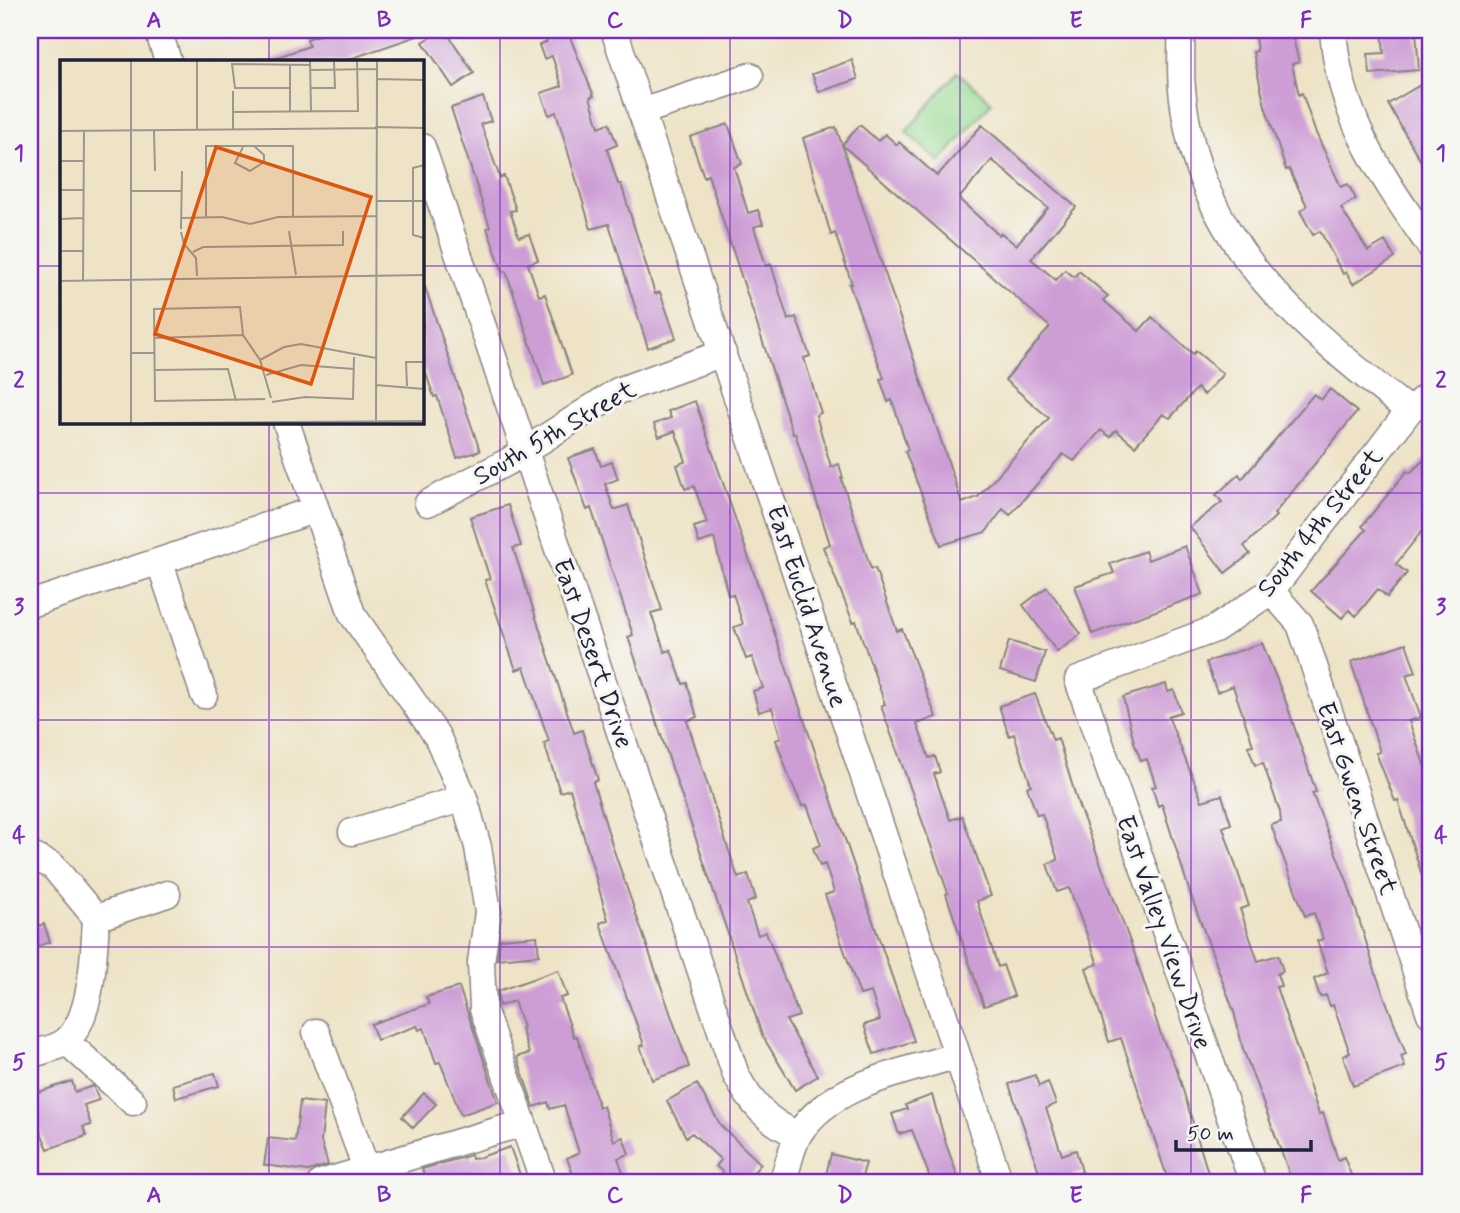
<svg xmlns="http://www.w3.org/2000/svg" width="1460" height="1213" font-family="Mynerve,sans-serif">
<rect width="100%" height="100%" fill="#f6f6f2"/>
<filter id="ink" filterUnits="userSpaceOnUse"><feTurbulence type="fractalNoise" baseFrequency=".0143" numOctaves="2"/><feDisplacementMap in="SourceGraphic" scale="14" xChannelSelector="R" yChannelSelector="G"/><feConvolveMatrix kernelMatrix="1 2 1 2 8 2 1 2 1" color-interpolation-filters="sRGB"/></filter>
<filter id="wash" filterUnits="userSpaceOnUse"><feTurbulence type="fractalNoise" baseFrequency=".00686" numOctaves="4" result="noise"/><feDisplacementMap in="SourceGraphic" scale="28" xChannelSelector="R" yChannelSelector="G"/><feGaussianBlur stdDeviation="1.57" result="paint"/><feColorMatrix in="noise" values="0 0 0 0 0 0 0 0 0 0 0 0 0 0 0 0 0 1.4 0 .05"/><feComposite in="paint" operator="in"/></filter>
<g filter="url(#wash)">
<rect width="100%" height="100%" fill="#eee3c6"/>
<path fill="#98dc94" stroke="#5d7f68" stroke-width="2" d="M957,72l35,30 -52,60 -34,-30z"/>
<g id="blocks">
<path fill="#cd9dd6" fill-rule="evenodd" d="M334,30h94l1,2 -85,29h-72v-2l37,-13 -2,-7z
M442,30h3l29,43 -21,14 -30,-45z
M543,30h24l27,66 -4,1 9,30 10,-4 8,22 -10,4 11,35h3l34,110 5,-2 16,46 -28,10 -39,-124 -18,5 -35,-117 -7,3 -8,-22 21,-7 -10,-30 -8,3 -5,-14 8,-3z
M1254,30h37l8,32 -7,2 7,31 3,-2 13,38 26,56 7,-3 8,15 -15,9 27,43 17,-10 10,17 -42,26 -7,-12 -3,2 -23,-43 -7,4 -13,-24 7,-5 -18,-37 -3,1 -21,-64 -12,-54 4,-1z
M1416,31l3,39 -49,4 -2,-20 16,-1 -2,-20z
M852,60l6,19 -39,13 -7,-18z
M1422,84l8,15v78l-42,-73z
M483,97l8,24 -10,3 19,54 4,-2 12,34 -6,1 9,26 10,-3 9,26 -10,4 11,32 6,-2 27,81 -28,10 -38,-114 -3,1 -16,-44 3,-1 -39,-119z
M728,124l14,40 -8,3 14,46 10,-3 5,14 -9,3 12,39 5,-2 17,56 8,-3 14,39 -6,2 17,55 -5,2 15,52 8,-3 4,14h-2l30,91 4,-1 22,63 5,-2 34,88 -19,7 12,34 6,-2 5,16 -6,2 16,46 12,-4 29,80 -14,5 21,66 5,-2 11,31 -30,10 -38,-112 2,-1 -67,-187 4,-2 -29,-83 -3,1 -30,-75 7,-3 -35,-111 -2,1 -85,-259 -4,2 -14,-40z
M860,125l18,16 7,-7 12,11 2,-3 38,34 45,-51 94,82 -45,52 25,21 9,-10 9,7 5,-6 29,25 -5,4 36,31 13,-14 41,37 3,-3 27,23 -19,21 -7,-7 -27,30 -7,-4 -28,32 -19,-16 -6,7 -9,-7 -27,31 -11,-7 -53,61 -7,-6 -17,23 -45,13 -36,-94 3,-1 -16,-50 -4,2 -8,-23 4,-1 -35,-94h3l-17,-51 -4,2 -28,-97 33,-11 6,18zM842,145l208,182 -45,53 44,38 -71,79 -16,6zM992,160l56,48 -32,37 -15,-12 -2,2 -38,-34 -1,-4z
M424,284l56,167 -23,7 -20,-62 -3,1 -12,-35z
M1330,389l27,23 -83,102 2,2 -32,30 6,8 -25,19 -35,-46 32,-25 -6,-7 23,-21 3,5 72,-85 7,6z
M695,401l219,640 -40,13 -10,-29 16,-5 -9,-28 -11,3 -18,-51 -17,-49 9,-3 -9,-28 -5,2 -7,-18 8,-3 -14,-40 -5,1 -12,-27 -14,-39 5,-2 -9,-30 -13,4 -6,-21 10,-3 -11,-31 -6,2 -12,-32 9,-3 -10,-30 -5,1 -14,-57 -15,5 -5,-16 13,-4 -13,-37 -9,3 -8,-24 9,-4 -11,-30 -16,6 -5,-13 17,-6 -3,-7z
M595,449l6,17 11,-4 6,17 -13,5 9,26 14,-5 34,105 -11,3 14,39 6,-2 12,34 4,-1 10,34 -10,4 39,121 12,36 10,-4 8,25 -9,4 11,32 8,-3 33,84 -13,4 32,56 -23,14 -33,-55 -134,-398 5,-2 -21,-64 -21,-63 -4,2 -19,-52z
M1430,454v67l-34,43 11,9 -20,24 -9,-8 -22,27 -7,-6 -7,8 -31,-27 55,-61 -4,-4 45,-55 3,2z
M508,505l13,41 -8,2 61,185 8,-3 16,50 -5,2 20,66 76,219 -37,13 -12,-34 4,-1 -44,-122 8,-3 -38,-131 -10,3 -16,-49 5,-2 -25,-74 -8,3 -31,-90 5,-1 -20,-62z
M1185,546l18,48 -111,40 -17,-48 39,-13 -4,-9 35,-13 3,9z
M1047,587l34,47 -24,18 -34,-47z
M1009,641l36,11 -9,30 -36,-11z
M1262,643l24,59 30,90 -4,1 35,88 30,96 29,77 -5,2 4,11 -52,19 -10,-30 7,-3 -17,-48 -3,1 -4,-11 -6,2 -6,-18 14,-6 -11,-32 6,-2 -9,-26 -9,3 -34,-91 10,-3 -1,-10 -17,-49 -8,2 -7,-19 5,-1 -20,-59 -16,6 -11,-30z
M1406,643l10,29 -10,3 15,42 -12,4 17,49 4,-1v121l-3,1 -29,-91 -3,1 -19,-48 4,-1 -29,-90z
M1166,684l2,8 6,-2 7,22 -13,4 34,85 20,-6 9,29 -8,3 26,79 -9,3 18,52 20,-6 5,16 -6,3 4,12 -5,1 43,127 4,-1 15,47 6,-3 7,18 -23,8h-35l-50,-134 -9,-37 -44,-119 -28,-89 -4,2 -6,-19 4,-1 -9,-27 -6,2 -7,-19 -11,-45z
M1035,694l18,46 5,-2 20,66 56,148 28,86 15,32 34,113h-42l-48,-145 -12,4 -23,-74 12,-4 -29,-76 -12,4 -10,-28 11,-4 -16,-46 -5,1 -10,-28 4,-2 -17,-51 -5,2 -10,-30z
M44,924l6,18 -20,7v-21z
M537,936l2,19 -42,4 3,-20z
M558,970l9,26 -7,2 14,39 3,-1 22,71 4,-1 11,35 9,-4 6,17 -11,4 9,25h-51l-9,-25 12,-5 -15,-48 -14,4 -2,-7 -14,5 -17,-50 12,-4 -8,-25 2,-1 -9,-26 -15,5 -1,-15z
M459,987l39,115 -37,13 -21,-53 -4,1 -12,-35 -5,2 -2,-4 -40,14 -6,-16 58,-20 -3,-7z
M215,1073l4,13 -43,12 -3,-13z
M1035,1075l4,11 9,-4 8,22 -10,4 16,47 14,-5 6,22 -12,4 2,7h-29l-34,-99z
M72,1081l3,11 18,-6 6,14 -15,5 7,20 -8,2 3,9 -38,13 -12,-28 -6,-26z
M697,1084l24,42 40,38 -17,19h-10l-18,-17 5,-6 -29,-27 -6,4 -19,-36z
M424,1093l12,11 -23,24 -11,-11z
M932,1095l14,49 14,39h-28l-20,-53 -13,4 -7,-20 15,-5 -2,-4z
M300,1101l25,3 -4,37 7,24 -20,6 -44,-6 4,-27 27,3z
M510,1147l13,36h-96l-5,-14 49,-14 1,4 9,-2z
M831,1154l35,9 -6,20h-36z"/>
</g>
</g>
<g filter="url(#ink)">
<use href="#blocks" fill-opacity="0" stroke="#888280" stroke-width="2"/>
<g fill="none" stroke-linecap="round" stroke-linejoin="round">
<g stroke="#888280" stroke-width="29">
<path id="minor" d="M158,30l10,31
M614,30l386,1153
M1181,30c1,19 -1,39 1,59 14,153 115,233 227,322
M1333,30c6,87 49,146 97,216
M641,112l109,-36
M422,147l314,928c16,30 32,47 62,60
M286,422l66,192 85,122 27,62 14,49 10,65 -7,50 2,47 61,174
M428,503l81,-42 109,-70 105,-38
M160,563l44,132
M1271,591l29,33 130,390
M30,604l284,-94
M352,832l112,-34
M30,855l23,11 43,52c-2,33 -3,100 -30,123 -8,7 -26,10 -36,14
M96,918l71,-24
M316,1032l50,136
M66,1041l67,61
M321,1183l202,-60
M782,1183c6,-15 9,-37 18,-51 34,-50 103,-59 157,-77
M1253,1183l-175,-503 137,-51 56,-38 138,-180 21,-18"/>
</g>
<use href="#minor" stroke="#fff" stroke-width="26"/>
</g>
</g>
<path fill="none" stroke="#7b2cbf" stroke-width="2" stroke-opacity="0.55" d="M269,30v31M500,30v1153M730,30v1153M960,30v1153M1191,30v1153M30,266h31M422,266h1008M269,422v761M30,493h1400M30,720h1400M30,947h1400"/>
<g text-anchor="middle" stroke-width="6" stroke-linejoin="round" paint-order="stroke">
<g font-size="26" fill="#22223b" stroke="#f6f6f2">
<text transform="translate(554 432) rotate(-30)" y="9">South 5th Street</text>
<text transform="translate(1319 522) rotate(-51)" y="9">South 4th Street</text>
<text transform="translate(808 606) rotate(72)" y="9">East Euclid Avenue</text>
<text transform="translate(594 653) rotate(71)" y="9">East Desert Drive</text>
<text transform="translate(1358 798) rotate(71)" y="9">East Gwen Street</text>
<text transform="translate(1165 932) rotate(71)" y="9">East Valley View Drive</text>
</g>
</g>
<g transform="translate(60 60)">
<rect width="364" height="364" fill="#eee3c6"/>
<path fill="none" stroke="#9c968e" stroke-width="2" d="M71,1v362M250,1l1,50M230,5v46M251,10l66,-1M317,19l47,1M230,28h-55l-3,-24 79,1M251,28h24l-1,-27M173,52l125,-1 -1,-50M315,67l49,1M173,70v-39M0,71l317,-3M94,71l1,40M137,71v-70M183,87l-8,16 15,8 14,-9v-7l-10,-9M0,101h24M364,105l-11,3v67l11,3M0,130h24M72,131h50M317,141h47M122,158l40,-1 28,7 28,-7 99,-1M146,158v-72h87v70M0,159l24,-1M121,169l1,-58M229,171l7,44M121,172l3,12 12,14 1,18M0,191h23M133,192l10,-5 140,-2v-14M0,221l364,-6M23,221l1,-150M95,278l88,-3M72,293h23M200,300l24,-13 17,-3 75,14M95,310l73,-1 8,32M206,315l35,-10 53,4M316,325l48,4M347,326l-1,-24h18M205,339l-110,2 -1,-92 86,-2 3,28 17,25 11,38M212,342l33,-5 48,2 1,-42M316,360l1,-359M85,363l279,-2"/>
<path fill="#de560e" fill-opacity="0.15" stroke="#de560e" stroke-width="3.5" d="M156,87l155,50 -60,187 -156,-50z"/>
<rect width="364" height="364" fill="none" stroke="#22223b" stroke-width="3.5"/>
</g>
<rect width="1460" height="1213" fill="none" stroke="#f6f6f2" stroke-width="77"/>
<path d="M1176 1140v10h135v-10" fill="none" stroke="#22223b" stroke-width="3.5"/>
<text x="1187" y="1140" font-size="21" fill="#22223b" stroke="#f6f6f2" stroke-width="5" paint-order="stroke">50 m</text>
<rect x="38" y="38" width="1384" height="1136" fill="none" stroke="#7b2cbf" stroke-width="2.5"/>
<g font-size="23" text-anchor="middle" font-weight="bold" fill="#7b2cbf">
<text x="154" y="27">A</text>
<text x="384" y="27">B</text>
<text x="615" y="27">C</text>
<text x="845" y="27">D</text>
<text x="1076" y="27">E</text>
<text x="1306" y="27">F</text>
<text x="19" y="160">1</text>
<text x="1441" y="160">1</text>
<text x="19" y="387">2</text>
<text x="1441" y="387">2</text>
<text x="19" y="614">3</text>
<text x="1441" y="614">3</text>
<text x="19" y="842">4</text>
<text x="1441" y="842">4</text>
<text x="19" y="1069">5</text>
<text x="1441" y="1069">5</text>
<text x="154" y="1202">A</text>
<text x="384" y="1202">B</text>
<text x="615" y="1202">C</text>
<text x="845" y="1202">D</text>
<text x="1076" y="1202">E</text>
<text x="1306" y="1202">F</text>
</g>
</svg>
